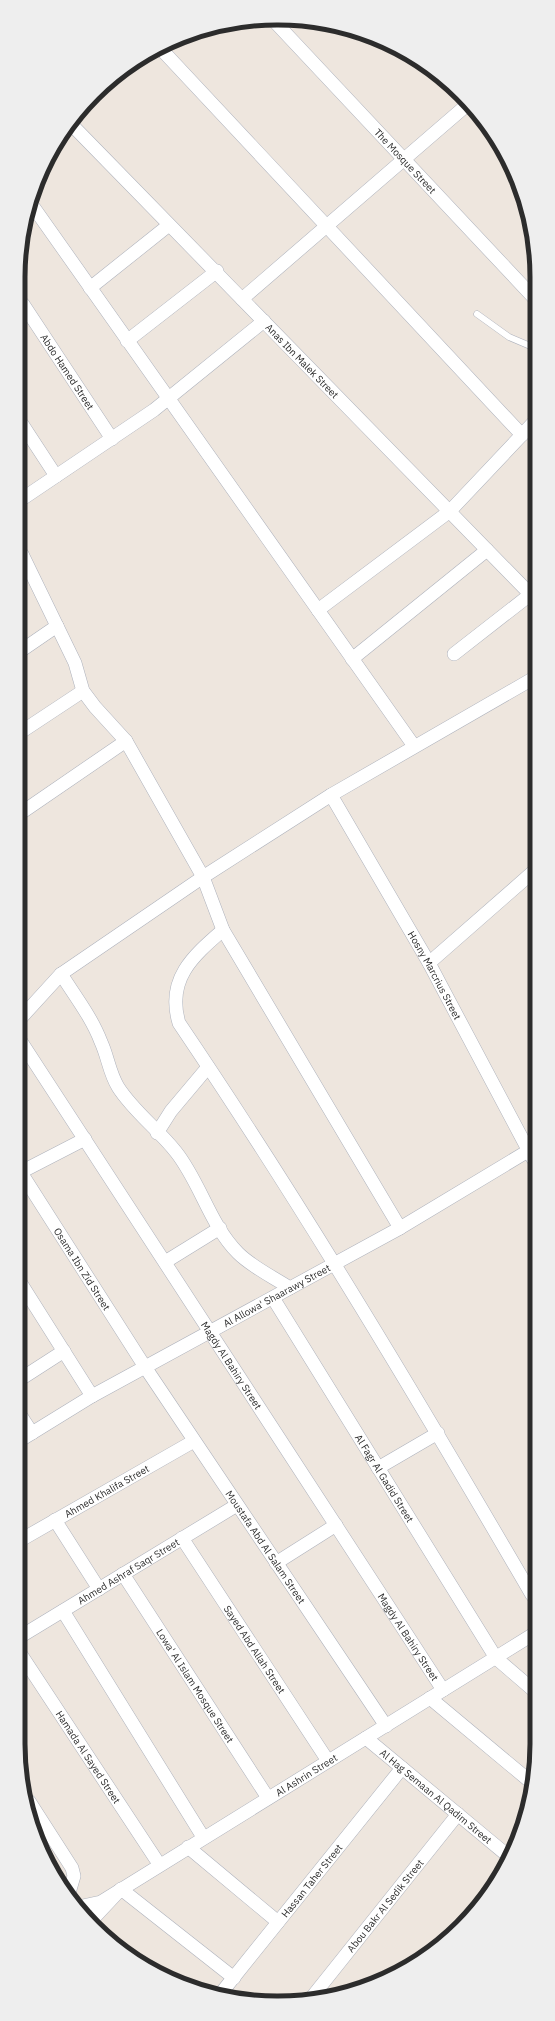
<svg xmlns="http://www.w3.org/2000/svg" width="555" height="2021" font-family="'IBM Plex Sans',sans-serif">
<rect width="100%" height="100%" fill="#eee6de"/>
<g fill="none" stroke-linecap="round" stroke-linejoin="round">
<g stroke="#aeb2bc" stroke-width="7">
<path id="service" d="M477,314l32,23 26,11"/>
</g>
<g stroke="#aeb2bc" stroke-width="14">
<g id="minor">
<path id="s1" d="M276,23l259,276"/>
<path d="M162,50l360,385"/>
<path id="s2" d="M71,124l463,474"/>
<path d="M32,205l382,541"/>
<path d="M90,288l79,-63"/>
<path d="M242,299l226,-195"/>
<path id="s3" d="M23,304l89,135"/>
<path d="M127,341l90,-70"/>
<path d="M22,424l34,52"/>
<path d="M22,499l132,-89 110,-89"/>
<path d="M22,554l53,109 8,28 12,16 31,34 77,136 20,53 177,298"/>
<path d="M318,610l132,-99 84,-89"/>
<path d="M22,650l35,-24"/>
<path d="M454,654l77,-60"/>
<path d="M352,659l135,-109"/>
<path d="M21,732l62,-41"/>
<path id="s4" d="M331,795l98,168 104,196"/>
<path d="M21,813l105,-72"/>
<path d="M223,930c-30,26 -57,49 -44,93 125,185 240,378 353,572"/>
<path d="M429,963l105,-92"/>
<path d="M61,974c14,22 31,44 40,68 7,15 8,30 17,45 16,25 40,42 58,65 24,30 34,73 62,101 14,14 35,24 52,35"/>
<path d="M20,1019l41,-45 142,-97 128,-82 203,-117"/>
<path id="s5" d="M20,1040l423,650"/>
<path d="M157,1133l14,-22 37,-44"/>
<path id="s6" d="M20,1171l125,196 241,359"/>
<path d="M21,1172l64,-33"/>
<path d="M165,1262l55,-34"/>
<path d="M20,1282l72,114"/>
<path id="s7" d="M273,1298l223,360 36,31"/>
<path d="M19,1380l45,-29"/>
<path d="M19,1413l13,20"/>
<path id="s8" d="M19,1441l73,-45 308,-168 133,-80"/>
<path d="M378,1468l60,-35"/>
<path d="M55,1520l44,69"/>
<path id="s9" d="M182,1538l146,223"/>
<path id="s10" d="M19,1541l175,-100"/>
<path d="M276,1563l60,-38"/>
<path id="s11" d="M123,1574l145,224"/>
<path d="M63,1611l140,226"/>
<path id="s12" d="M18,1638l219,-133"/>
<path id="s13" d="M18,1650l141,214"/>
<path d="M430,1698l102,85"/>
<path id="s14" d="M366,1738l141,117"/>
<path d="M29,1801l43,67 2,8 -5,17"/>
<path d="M188,1847l90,75"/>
<path id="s15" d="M78,1907l23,-5 431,-267"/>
<path d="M91,1921l30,-32 113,89"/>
<path id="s16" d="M222,1992l180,-224"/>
<path id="s17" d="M312,1997l146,-183"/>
</g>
</g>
<use href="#service" stroke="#fff" stroke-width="6"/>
<use href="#minor" stroke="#fff" stroke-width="13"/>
</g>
<g text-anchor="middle" stroke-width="3.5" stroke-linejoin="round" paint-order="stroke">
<g font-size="10" fill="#2c2c2c" stroke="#fff">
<text dy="4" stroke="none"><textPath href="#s1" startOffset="189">The Mosque Street</textPath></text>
<text dy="4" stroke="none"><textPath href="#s2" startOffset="331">Anas Ibn Malek Street</textPath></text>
<text dy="4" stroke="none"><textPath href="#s3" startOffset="81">Abdo Hamed Street</textPath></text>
<text dy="4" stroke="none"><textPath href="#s4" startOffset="208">Hosny Marcrius Street</textPath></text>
<text dy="4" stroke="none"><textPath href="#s6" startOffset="116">Osama Ibn Zid Street</textPath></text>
<text dy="4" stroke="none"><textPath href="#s8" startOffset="296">Al Allowa' Shaarawy Street</textPath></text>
<text dy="4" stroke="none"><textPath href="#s5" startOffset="388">Magdy Al Bahiry Street</textPath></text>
<text dy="4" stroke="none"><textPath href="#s7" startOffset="212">Al Fagr Al Gadid Street</textPath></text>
<text dy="4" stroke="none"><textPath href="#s10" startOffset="101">Ahmed Khalifa Street</textPath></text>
<text dy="4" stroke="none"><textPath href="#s6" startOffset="449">Moustafa Abd Al Salam Street</textPath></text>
<text dy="4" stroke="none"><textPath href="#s12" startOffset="129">Ahmed Ashraf Saqr Street</textPath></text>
<text dy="4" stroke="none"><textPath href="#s5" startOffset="712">Magdy Al Bahiry Street</textPath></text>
<text dy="4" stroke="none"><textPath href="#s9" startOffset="133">Sayed Abd Allah Street</textPath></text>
<text dy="4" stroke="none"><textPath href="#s11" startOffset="133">Lowa' Al Islam Mosque Street</textPath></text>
<text dy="4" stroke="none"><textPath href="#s13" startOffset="128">Hamada Al Sayed Street</textPath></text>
<text dy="4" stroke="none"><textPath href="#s15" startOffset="265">Al Ashrin Street</textPath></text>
<text dy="4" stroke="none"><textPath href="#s14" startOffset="91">Al Hag Semaan Al Qadim Street</textPath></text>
<text dy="4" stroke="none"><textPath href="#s16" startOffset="143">Hassan Taher Street</textPath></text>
<text dy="4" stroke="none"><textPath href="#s17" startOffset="117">Abou Bakr Al Sedik Street</textPath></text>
</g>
</g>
<path d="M0 0H555V2021H0ZM277 25H278A252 252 0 0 1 530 277V1744A252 252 0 0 1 278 1996H277A252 252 0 0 1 25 1744V277A252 252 0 0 1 277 25Z" fill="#eee" fill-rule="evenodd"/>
<path fill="none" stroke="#2c2c2c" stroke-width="5" d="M277 25H278A252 252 0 0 1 530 277V1744A252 252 0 0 1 278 1996H277A252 252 0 0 1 25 1744V277A252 252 0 0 1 277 25Z"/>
</svg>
